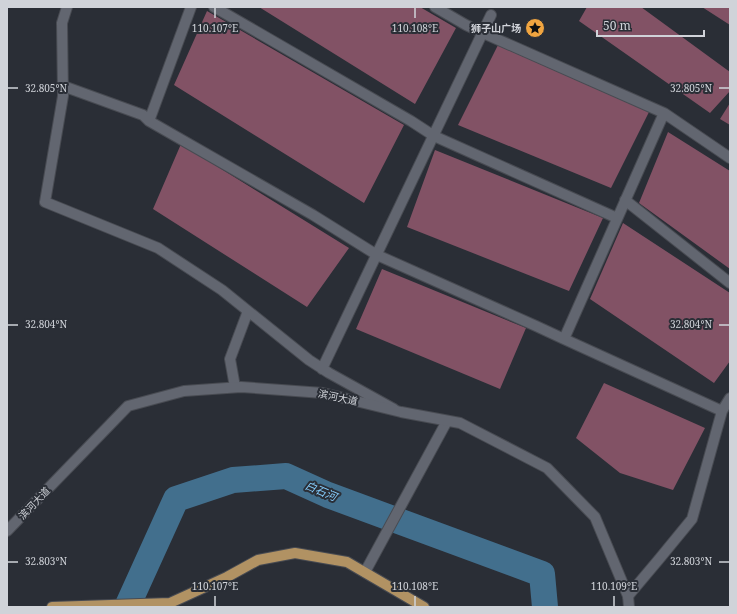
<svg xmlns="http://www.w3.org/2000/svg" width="737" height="614" font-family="'Noto Serif','Noto Sans SC',serif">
<rect width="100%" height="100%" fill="#2a2e36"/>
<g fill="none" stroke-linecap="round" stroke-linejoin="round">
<path stroke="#426f8d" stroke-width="26" d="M127,607l49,-108 57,-19 53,-4 42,19 214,79 3,33"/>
</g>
<path fill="#825265" d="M259,7h161l36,21 -41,76z
M587,7h54l89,65v19l-20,22 -131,-92z
M702,7h28v18z
M207,11l197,114 -40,78 -190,-118z
M498,45l151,67 -38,76 -153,-63z
M730,103v22l-10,-6z
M668,132l62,39v98l-91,-66z
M181,144l168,104 -42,59 -154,-98z
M435,150l168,68 -34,73 -162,-64z
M623,223l107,70v68l-16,22 -124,-84z
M382,269l144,59 -26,61 -144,-60z
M604,383l101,45 -32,62 -53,-17 -44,-35z"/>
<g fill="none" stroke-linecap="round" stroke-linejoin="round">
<g stroke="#484b52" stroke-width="12">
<path id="street" d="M67,7l-5,16 1,73 -18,106 113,46 64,42 87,70 20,13 65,36
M214,7l197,114 23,15 183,82
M435,7l31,18 17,8 181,80 66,45
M63,86l80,29 6,6 164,94 64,40 159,71 28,13 158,72
M149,121l42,-114
M625,200l105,83
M564,339l100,-226
M322,369l169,-354
M235,387l-5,-28 18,-48
M365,572l82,-151
M628,596l32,-38 32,-39 30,-108 8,-13"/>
</g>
<g stroke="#484b52" stroke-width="12">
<path id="secondary" d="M7,531l121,-125 56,-15 57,-4 82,6 78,19 59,11 87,45 48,49 33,79 1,11"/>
</g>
<g stroke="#484b52" stroke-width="12">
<path id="primary" d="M52,607l118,-4 57,-26 31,-17 37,-7 52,9 77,45"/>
</g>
<use href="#street" stroke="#626670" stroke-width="10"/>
<use href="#secondary" stroke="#626670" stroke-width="10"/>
<use href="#primary" stroke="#b19263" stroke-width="10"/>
</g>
<path fill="none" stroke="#d0d3d9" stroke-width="1.5" d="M215,8v10M415,8v10M8,88h10M719,88h10M8,325h10M719,325h10M8,562h10M719,562h10M215,596v10M415,596v10M614,596v10"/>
<defs>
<g id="sight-disc" transform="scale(1)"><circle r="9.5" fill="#f1a540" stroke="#2a2e36"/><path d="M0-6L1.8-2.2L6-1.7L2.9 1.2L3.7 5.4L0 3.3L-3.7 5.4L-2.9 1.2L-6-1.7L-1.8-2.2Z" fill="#111"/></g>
</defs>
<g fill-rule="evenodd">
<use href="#sight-disc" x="535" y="28"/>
</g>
<g text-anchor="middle" stroke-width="4" stroke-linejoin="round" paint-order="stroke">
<g font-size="10" font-weight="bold" fill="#d0d3d9" stroke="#2a2e36" text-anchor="end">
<text x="521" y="32">狮子山广场</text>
</g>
<g font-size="10" fill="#d0d3d9" stroke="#2a2e36">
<text transform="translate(338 397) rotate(12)" y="4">滨河大道</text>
<text transform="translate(34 503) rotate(-46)" y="4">滨河大道</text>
</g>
<g font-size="11" font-style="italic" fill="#85ccfc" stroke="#2a2e36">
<text transform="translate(321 491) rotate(23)" y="4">白石河</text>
</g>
</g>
<g font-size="10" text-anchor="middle" fill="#d0d3d9" stroke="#2a2e36" stroke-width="4" stroke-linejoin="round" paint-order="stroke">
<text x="215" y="32">110.107°E</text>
<text x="415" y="32">110.108°E</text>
<text x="46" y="92">32.805°N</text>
<text x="691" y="92">32.805°N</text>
<text x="46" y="328">32.804°N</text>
<text x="691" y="328">32.804°N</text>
<text x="46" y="565">32.803°N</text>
<text x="691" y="565">32.803°N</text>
<text x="215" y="590">110.107°E</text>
<text x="415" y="590">110.108°E</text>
<text x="614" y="590">110.109°E</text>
</g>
<rect width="737" height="614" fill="none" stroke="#d0d3d9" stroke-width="16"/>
<path d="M597 30v6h107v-6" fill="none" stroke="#d0d3d9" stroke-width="2"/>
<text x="603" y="30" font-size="12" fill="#d0d3d9" stroke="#2a2e36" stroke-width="3" paint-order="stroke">50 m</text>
</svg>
